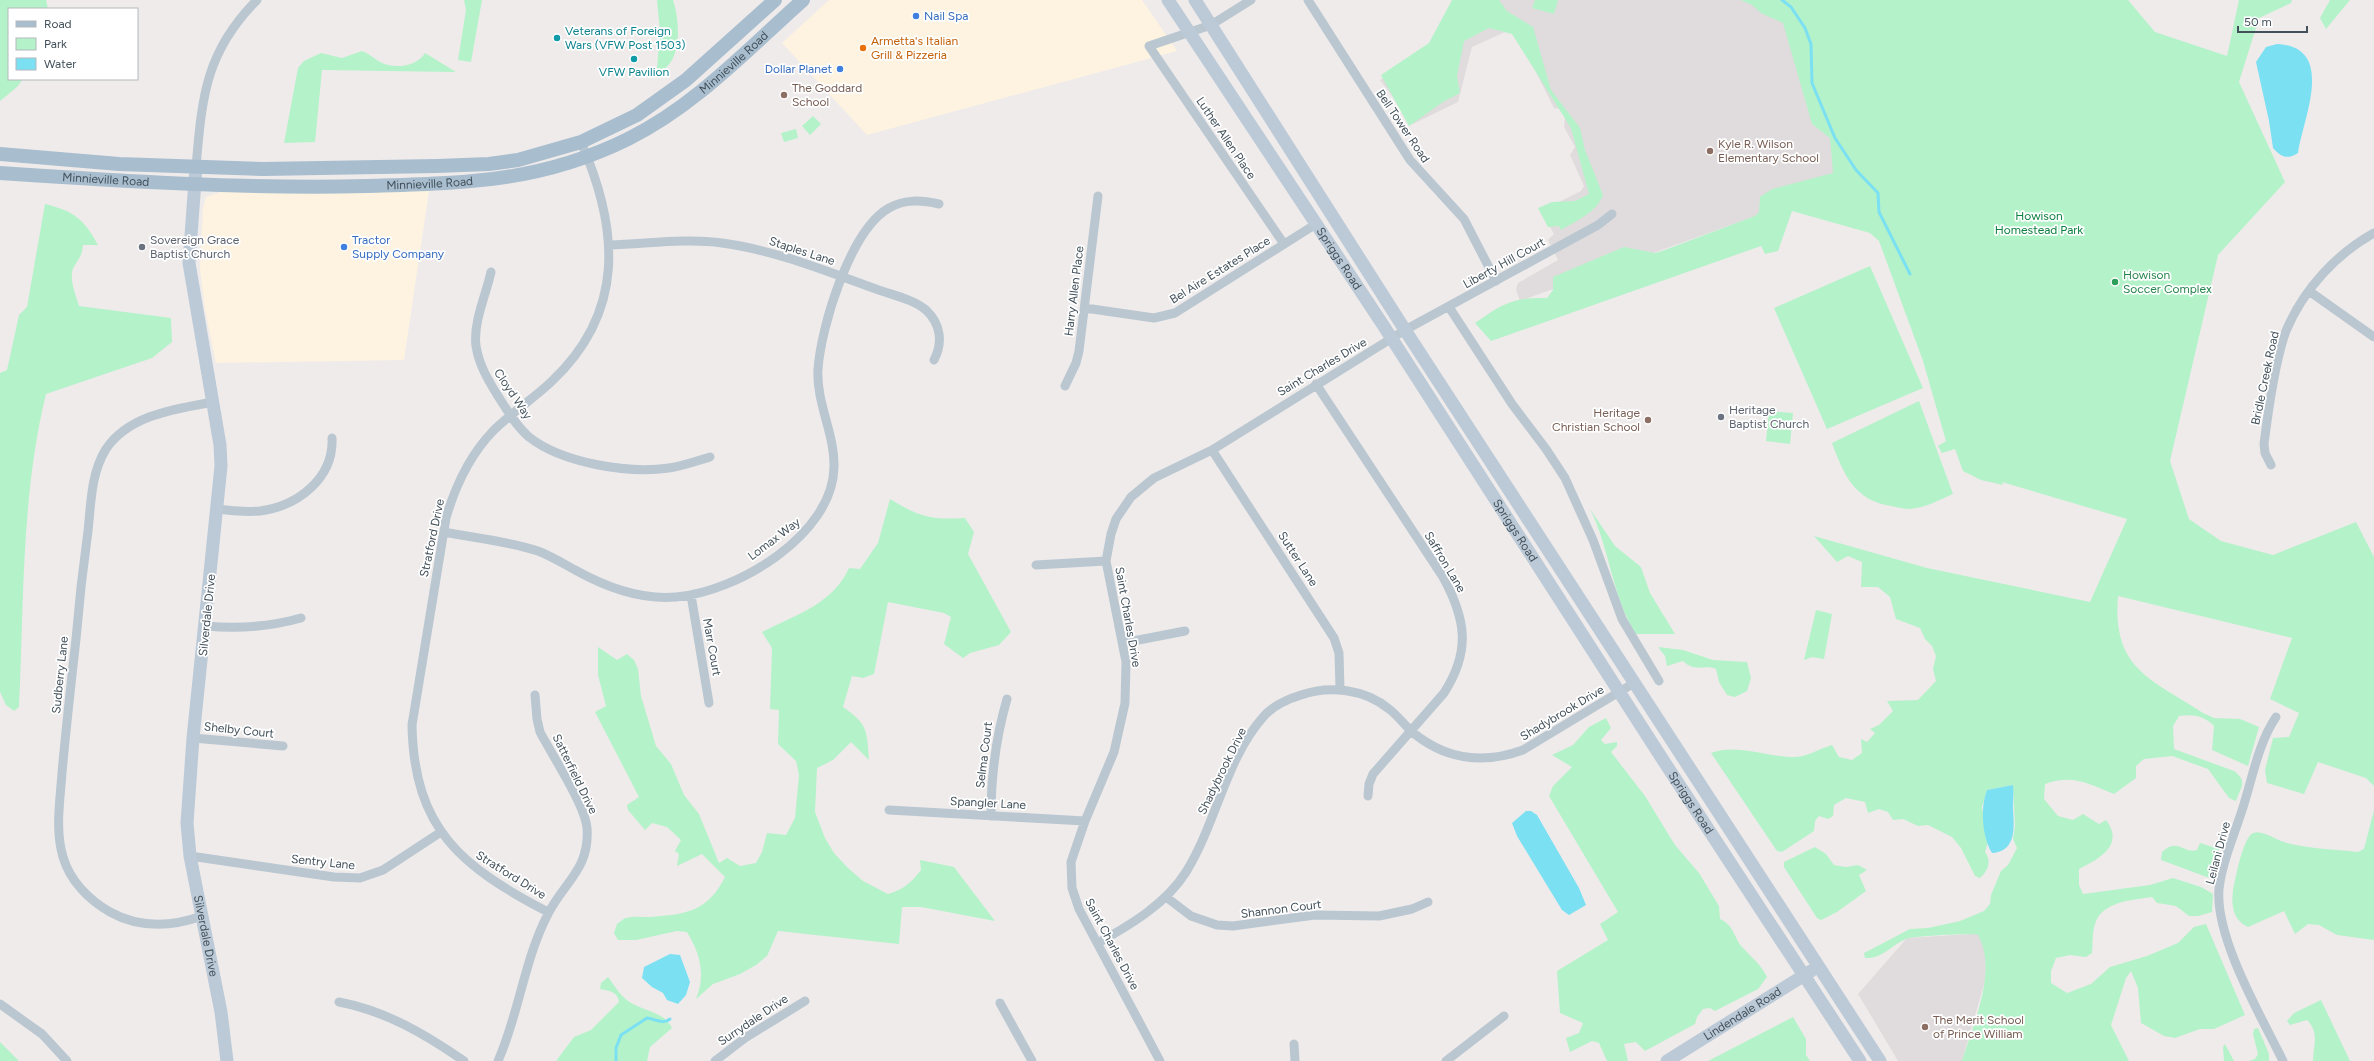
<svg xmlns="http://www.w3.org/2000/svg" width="2374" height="1061" font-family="Figtree,sans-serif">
<rect width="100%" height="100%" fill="#efebeb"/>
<path fill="#fdf3e0" d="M829,0h313l35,51 -310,84 -85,-92z
M429,191l-25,169 -188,3 -11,-53 -5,-41 3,-61 3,-11 15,-5z"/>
<path fill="#e0dcdd" d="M1456,0h335l65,180 -336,121 -4,-11 2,-7 40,-23 -10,-20 6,-6 -13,-23 40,-20 3,-5 -14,-31 5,-8 -11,-20 1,-10 -5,-8 -6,-1 -40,-80 -42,19 -14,55 -45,22 -33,-44 55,-35z
M1986,933l-1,48 -23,80h-64l-40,-67 49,-56z"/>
<path fill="#b4f2c9" d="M0,0h46l2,9h-39v70h14l-6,8 -17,14z
M464,0h18l-11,62 -13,-2 8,-50z
M657,0h16c7,20 10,64 -15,72l-1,-3 3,-37z
M1452,0h47l8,11 26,16 18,63 29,38 5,22 18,45c-6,17 -27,26 -42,35l-2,-4 -11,1 -10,-19 14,-6 23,-1 14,-7 -18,-66 -59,-94 -23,-6 -25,13 -7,35 3,17 -17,9 -34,24 -28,-51 48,-32z
M1535,0h23l-4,14 -22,-6z
M1741,0h387l27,32 72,24 12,-56h53l-1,3 -32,15 -20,64 46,100 -67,73 -48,206 19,58 32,22 52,14 83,-33 18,35v229l-8,-8 -48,-16 -14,32 -37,-11 -2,-13 8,-32 16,-1 10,-24 -29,-14 22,-61 -174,-42c-6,74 34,83 85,117l11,5 26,1 19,8 -11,39 -36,-16 2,-24c-9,-10 -22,-12 -35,-10l-6,10 1,23 60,22c14,10 7,16 2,30l-7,-3 -21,-29 -36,-13 -28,3 -8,7v12l-22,16c-26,-10 -41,-20 -69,-10l-1,15 14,17 15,4 10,-6 16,10 7,-4c19,25 -7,39 -27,49v16l4,9 67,-9 23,-7 28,9 12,7 -1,18 -14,4h-9l-13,-10 -19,-3 -5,-6c-19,3 -50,4 -57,27 -3,9 -2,20 -3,29l-6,4 -16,-2 -14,3 -5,13v12l16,10 24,-9 19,-17 37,-11 31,-13 16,-16 12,-3 39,91 -31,14h-14l-25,9 -11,-2 -23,-13 -3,-35 -7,-17 -5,7 -15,47 18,36h-167c11,-37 36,-90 16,-126 -5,-2 -66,1 -72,4 -15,6 -23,20 -41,19l-1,-5 46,-24 18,-1 32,-7 24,-10 6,-7 1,-9 10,-24 7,-6 9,-17 -4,-9 2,-13 -2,-41 -26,5 -5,17 6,35 -3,10c7,9 3,19 -5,26l-5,-2 -14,-28 -9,-11 -24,-12 -10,1 -15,-7 -10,1 -5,-8 -9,-3 -11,4 -3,-11 -19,-4 -12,7 -1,11 -5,3 -9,-3 -4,5 -1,10 -32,21 -5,-1 -66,-98c25,-10 56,4 83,4 13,0 25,-8 38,-12l7,12 13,3 10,-7 -1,-14 6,3 8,-9 -5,-4 9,-4 14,-14 -6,-10 31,-1 18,-19 -3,-12 3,-13 -4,-10 -7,-7 -5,-11 -24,-9 -6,-22 -12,-10h-17l1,-25 -14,-6 -11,6 -23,-26 113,32 163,34 37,-83 -125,-37 1,3 -22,-5 -18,-9 -8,-22 -13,4 -4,-7 8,-5 -23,-80 -44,-120 -9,-8 -78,-22 -14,40 -13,3 -4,-8 -270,95 -16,-18c27,-19 38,-26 72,-25l6,-8v-13l71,-30 31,6 7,-2 93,-35 4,-4 1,-15 12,-8 61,-16 -3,-35 -18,-14 -29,-101 -22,-10 -9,-8z
M2330,0h20l-24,29 -6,-11z
M362,51c8,3 11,7 18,11 14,8 38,4 45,-9l31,19 -134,-2 -7,72 -31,1 14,-75 6,-7 17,-8 21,5z
M813,116l8,8 -11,11 -8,-9z
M796,129l2,9 -14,4 -3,-9z
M45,204c29,7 39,15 53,41h-15c-1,10 -3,12 -8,20 -8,11 1,30 4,41l92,12 1,24 -20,16 -106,36c-25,102 -22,209 -27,313l-5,4 -8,-6 -6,-13v-319l7,-3 12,-55 8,-8z
M1870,266l53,122 -96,41 -53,-121z
M1919,401l34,93c-14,6 -28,14 -43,15 -6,0 -13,-2 -19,-3 -37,-6 -47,-31 -59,-63z
M1769,411l24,2 -3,31 -24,-3z
M890,499c30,18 40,21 75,19l9,14 -6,22 43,78 -12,13 -29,8 -7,5 -19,-14 7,-27 -7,-4 -56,-11 -14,72 -11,4 -11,-2 -9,31c25,17 24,24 26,53l-18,-18 -18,18 -16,8 -2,44 10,26 9,15 14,15 15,13 25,13c15,-4 24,-12 33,-24l-1,-10 34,7 41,54 -74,-14h-19l-3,37 -121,-13 -11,25 -11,9 -16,9 -27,10 -17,15c10,-24 4,-46 -9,-67l-10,-1 -41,9h-18l-4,-7 3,-9 8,-6c9,-2 16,-1 25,-1 37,-3 57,-5 75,-40l-23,-23 -25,12 2,-12 -4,-3 6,-11 -14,-13 -15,-4 -7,7 -17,-20 -1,-5 12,-8 -44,-85 11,-6 -8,-31v-28l19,13 10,-6 7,6 4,9 3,27 15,50 15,18 13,31 15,19 20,49 8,-5 13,8 16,-3 6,-11 5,-19 19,2 9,-17 4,-43 -3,-14 -18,-17 1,-34 -9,-1 2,-61 -10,-16c33,-17 70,-27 87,-64l11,1 18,-26z
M1590,509l25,37 26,21 9,26 25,41h-39c-24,-37 -26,-85 -46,-125z
M1816,610l16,4 -8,45 -12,-2 -8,3z
M1658,647l25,3 30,10 34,2 4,16 -4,13 -12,6 -8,-2 -8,-13 -3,-13c-14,-5 -20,4 -33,-8l-16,5 -2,-10z
M1606,718l5,10 -10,12 4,4 12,-2v4l-6,6 34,44 30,49 24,28 20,33 1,13c15,7 13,18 23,29 9,10 18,16 24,29l-9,12 -43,22 -5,-3 -7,1 -6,8 -2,7 -50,27 -9,-9 -12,2 4,17h-21l-8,-18 -7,-2 -22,11 -4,-14 13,-5 4,-10 -23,-10 -3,-42 51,-31 -8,-16 18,-12 -69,-116 4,-10 19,-19 -20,-12 21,-10 16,-18z
M2374,810v130l-37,-5 -18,-10 -11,-1 -13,10 -11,-23 -36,16c-15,-7 -17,-21 -15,-37 2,-10 10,-53 20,-57 9,-4 25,8 34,10 23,6 48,6 71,9l6,-3z
M2200,843l19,6 -7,30 -51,-19 1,-8c16,-15 21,2 35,-2z
M1815,847l11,7 8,11 12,2 12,-2 9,5 -8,5 7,16 -29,21 -16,8 -4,-2 -33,-51v-5z
M608,977c6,8 12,18 20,24 14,10 36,10 44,27l-22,19 -3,14h-91l18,-24 17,-7 28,-28c-1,-10 -9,-11 -19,-13l1,-6z
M2321,1000l29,61h-37c0,-15 7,-28 -6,-41l-17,5 -3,-4 7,-8z
M1793,1017l13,22v16l4,6h-102z
M2258,1028l11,26v7h-20l6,-2 3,-5 -5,-20 1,-5z
M0,1042l19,19h-19z
M2225,1044l9,17h-10l-1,-14z"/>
<path fill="#7ce0f3" d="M2277,44c60,3 26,74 21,109 -11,7 -17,4 -25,-5l-4,-27 -13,-59 10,-15z
M2013,785c1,8 0,15 0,23 1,19 4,43 -21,45 -10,-16 -12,-46 -5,-63z
M1526,811h5l6,4 42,73 7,17 -17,10 -7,-5 -45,-74 -5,-13z
M670,954l10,1 10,27 -4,13 -8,9 -11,-4 -4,-7 -11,-6 -10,-9 2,-11z"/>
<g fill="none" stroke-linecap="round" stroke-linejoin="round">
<path stroke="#7ce0f3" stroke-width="3" d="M1782,0l9,7 14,21 6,16 1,39 23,55 21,32 22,23 1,19 31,62
M616,1061v-13l5,-13 26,-17c8,1 16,7 23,1"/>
<path stroke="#bac7d0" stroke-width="9" d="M1251,0l-40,25 -62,21 135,198
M1308,0l102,160 54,59 32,62
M196,167c6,-69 9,-115 61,-167
M610,245c37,-1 76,-7 112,-2 53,7 104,28 154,46 16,6 37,10 50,21 15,14 17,33 8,50
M491,272c-5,23 -18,50 -15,74 3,19 12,34 22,50 9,14 18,30 31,41 33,26 99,37 140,31 14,-2 28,-7 41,-11
M2309,291l65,46
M1449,307l63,97 34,45 19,29 28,62 29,79 37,62
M1085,308l69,10 21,-5 141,-89
M1316,384l127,193c23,42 28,74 1,116l-71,81 -4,10 -1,12
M1065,386l11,-23 3,-12 19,-155
M1212,450l122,188 5,15 1,36
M2271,465l-6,-12 -1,-9c4,-32 11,-83 22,-113 17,-41 50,-77 88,-98
M217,509c14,2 29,3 43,2 38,-5 74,-33 72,-73
M444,532c31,6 63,9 94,19 13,5 26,13 39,20 29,16 65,29 99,26 61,-5 157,-62 158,-130 1,-33 -18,-64 -16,-98 3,-42 32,-139 71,-161 16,-9 32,-8 50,-4
M1036,565l70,-4
M691,595l18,108
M206,626c33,3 63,1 95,-8
M1123,643l62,-12
M2276,717c-17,25 -23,58 -32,87 -8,27 -22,57 -25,85 -4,49 42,127 64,172
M193,738l90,8
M889,810l196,11
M991,816c0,-40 5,-79 16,-117
M190,856l144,21 26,1 23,-8 58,-38
M1166,897l25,19 26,9 16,1 82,-11 64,1 33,-7 16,-7
M548,912c-86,-45 -134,-82 -136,-187l34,-207c9,-31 24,-63 47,-87 18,-18 40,-32 58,-49 75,-70 68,-153 30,-240
M202,916c-31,11 -63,12 -92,-4 -21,-12 -40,-31 -47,-55 -8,-27 -3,-56 -1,-84 4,-45 9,-89 14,-134 3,-36 7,-72 12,-108 3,-28 3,-58 18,-82 23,-34 69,-40 107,-47
M1098,943c32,-18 68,-39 88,-71 30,-48 40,-114 78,-156 9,-10 24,-17 37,-21 28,-10 64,-6 88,14 8,6 14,14 21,21 33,29 72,35 113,20l111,-67
M339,1002c47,9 86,32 125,59
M1000,1003l32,58
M0,1004l42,30 25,27
M1294,1044l1,17
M498,1061c21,-47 26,-101 50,-147 16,-32 42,-45 39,-86 -2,-23 -35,-73 -47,-96l-3,-13 -2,-24
M715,1061l30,-23 60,-37
M1160,1061l-81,-152 -7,-21 -1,-26 14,-41 29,-69 11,-49 1,-41 -20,-101 5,-27 5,-15 15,-22 23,-19 58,-28 193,-120 193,-105 14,-11
M1446,1061l58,-45"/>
<g stroke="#bccad7" stroke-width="13">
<path id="s1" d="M1168,0l215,325 280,435 197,301"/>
<path d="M1195,0l210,330 475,731"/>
<path id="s2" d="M196,167l-7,96 31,182 1,21 -28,272 -6,85 3,33 31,156 6,49"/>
<path id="s3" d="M1667,1061l144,-90"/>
</g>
<g stroke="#a8bdce" stroke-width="14">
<path d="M0,154l119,10 144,5 174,-3 52,-2 29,-4 63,-18 56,-27 49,-35 89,-80"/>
<path id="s4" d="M0,173c122,8 244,16 367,13 96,-3 172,-3 261,-47 67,-33 120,-90 175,-139"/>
</g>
</g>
<g fill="#3f7fe0" stroke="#fff" stroke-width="1.5">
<circle cx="916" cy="16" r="4"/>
<circle cx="840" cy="69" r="4"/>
<circle cx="344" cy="247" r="4"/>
</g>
<g fill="#0f9aa8" stroke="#fff" stroke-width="1.5">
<circle cx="557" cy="38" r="4"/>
<circle cx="634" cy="59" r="4"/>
</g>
<circle fill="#e8710a" stroke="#fff" stroke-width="1.5" cx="863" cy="48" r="4"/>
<g fill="#8d6e63" stroke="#fff" stroke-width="1.5">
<circle cx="784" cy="95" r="4"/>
<circle cx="1710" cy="151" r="4"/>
<circle cx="1648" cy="420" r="4"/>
<circle cx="1925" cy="1027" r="4"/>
</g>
<g fill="#6b7280" stroke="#fff" stroke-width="1.5">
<circle cx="142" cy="247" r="4"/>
<circle cx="1721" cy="417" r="4"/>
</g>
<circle fill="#2e9e5b" stroke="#fff" stroke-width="1.5" cx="2115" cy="282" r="4"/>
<g text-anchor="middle" stroke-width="3.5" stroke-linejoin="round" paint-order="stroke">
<g font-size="12" fill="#366cbe" stroke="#fff" text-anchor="start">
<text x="924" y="20">Nail Spa</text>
<text x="832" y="73" text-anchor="end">Dollar Planet</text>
<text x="352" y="244">Tractor<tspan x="352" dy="14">Supply Company</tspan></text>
</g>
<g font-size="12" fill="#0d838f" stroke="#fff" text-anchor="start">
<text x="565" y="35">Veterans of Foreign<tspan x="565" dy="14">Wars (VFW Post 1503)</tspan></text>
<text x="634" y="76" text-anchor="middle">VFW Pavilion</text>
</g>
<g font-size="12" fill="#c56008" stroke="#fff" text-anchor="start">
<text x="871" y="45">Armetta's Italian<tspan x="871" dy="14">Grill &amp; Pizzeria</tspan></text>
</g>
<g font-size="12" fill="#42505a" stroke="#fff">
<text dy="4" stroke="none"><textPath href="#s4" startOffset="766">Minnieville Road</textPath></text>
<text transform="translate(1403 126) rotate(56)" y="4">Bell Tower Road</text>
<text transform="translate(1226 138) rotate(56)" y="4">Luther Allen Place</text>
<text dy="4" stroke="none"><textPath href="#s4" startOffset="106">Minnieville Road</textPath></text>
<text dy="4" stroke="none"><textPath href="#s4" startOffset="430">Minnieville Road</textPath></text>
<text transform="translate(802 251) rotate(18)" y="4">Staples Lane</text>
<text dy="4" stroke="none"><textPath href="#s1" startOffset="310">Spriggs Road</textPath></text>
<text transform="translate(1504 263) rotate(-29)" y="4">Liberty Hill Court</text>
<text transform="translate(1220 270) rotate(-32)" y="4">Bel Aire Estates Place</text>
<text transform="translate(1074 291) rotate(-83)" y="4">Harry Allen Place</text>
<text transform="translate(1322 367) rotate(-31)" y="4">Saint Charles Drive</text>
<text transform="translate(2265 378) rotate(-78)" y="4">Bridle Creek Road</text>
<text transform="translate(513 394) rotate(56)" y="4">Cloyd Way</text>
<text dy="4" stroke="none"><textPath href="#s1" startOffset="634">Spriggs Road</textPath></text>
<text transform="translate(432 538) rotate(-78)" y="4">Stratford Drive</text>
<text transform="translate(774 539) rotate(-37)" y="4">Lomax Way</text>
<text transform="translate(1298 559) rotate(57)" y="4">Sutter Lane</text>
<text transform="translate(1445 562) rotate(59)" y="4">Saffron Lane</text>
<text transform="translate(207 615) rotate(-84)" y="4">Silverdale Drive</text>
<text transform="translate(1128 617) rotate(80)" y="4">Saint Charles Drive</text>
<text transform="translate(712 647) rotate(80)" y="4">Marr Court</text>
<text transform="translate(60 675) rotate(-84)" y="4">Sudberry Lane</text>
<text transform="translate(1562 713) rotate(-31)" y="4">Shadybrook Drive</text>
<text transform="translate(239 730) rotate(6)" y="4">Shelby Court</text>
<text transform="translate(984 755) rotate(-83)" y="4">Selma Court</text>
<text transform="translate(1222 771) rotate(-64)" y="4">Shadybrook Drive</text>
<text transform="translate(575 774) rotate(64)" y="4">Satterfield Drive</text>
<text dy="4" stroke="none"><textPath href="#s1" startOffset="958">Spriggs Road</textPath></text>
<text transform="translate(988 803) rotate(3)" y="4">Spangler Lane</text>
<text transform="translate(2218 853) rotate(-75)" y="4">Leilani Drive</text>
<text transform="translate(323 862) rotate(6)" y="4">Sentry Lane</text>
<text transform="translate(511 875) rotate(32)" y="4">Stratford Drive</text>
<text transform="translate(1281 909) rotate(-7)" y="4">Shannon Court</text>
<text dy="4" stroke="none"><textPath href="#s2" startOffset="775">Silverdale Drive</textPath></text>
<text transform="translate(1112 944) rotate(62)" y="4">Saint Charles Drive</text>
<text dy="4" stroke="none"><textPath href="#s3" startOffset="89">Lindendale Road</textPath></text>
<text transform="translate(753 1020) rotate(-34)" y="4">Surrydale Drive</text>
</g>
<g font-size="12" fill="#785e54" stroke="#fff" text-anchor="start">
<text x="792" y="92">The Goddard<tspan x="792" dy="14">School</tspan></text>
<text x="1718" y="148">Kyle R. Wilson<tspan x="1718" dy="14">Elementary School</tspan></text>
<text x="1640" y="417" text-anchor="end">Heritage<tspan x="1640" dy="14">Christian School</tspan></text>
<text x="1933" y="1024">The Merit School<tspan x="1933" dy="14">of Prince William</tspan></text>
</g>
<g font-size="12" fill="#0e8041" stroke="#fff">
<text x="2039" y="220">Howison<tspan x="2039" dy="14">Homestead Park</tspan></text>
</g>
<g font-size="12" fill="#5b616d" stroke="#fff" text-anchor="start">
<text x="150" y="244">Sovereign Grace<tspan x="150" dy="14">Baptist Church</tspan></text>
<text x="1729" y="414">Heritage<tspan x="1729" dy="14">Baptist Church</tspan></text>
</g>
<g font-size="12" fill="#27864d" stroke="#fff" text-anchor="start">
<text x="2123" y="279">Howison<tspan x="2123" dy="14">Soccer Complex</tspan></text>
</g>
</g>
<rect x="8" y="8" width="130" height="72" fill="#ffffff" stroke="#b3b9bd"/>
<rect x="16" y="21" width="20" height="6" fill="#a8bdce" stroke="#b3b9bd"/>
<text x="44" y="28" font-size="12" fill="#42505a">Road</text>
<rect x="16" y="38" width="20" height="12" fill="#b4f2c9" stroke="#b3b9bd"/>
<text x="44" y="48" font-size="12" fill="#42505a">Park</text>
<rect x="16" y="58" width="20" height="12" fill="#7ce0f3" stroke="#b3b9bd"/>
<text x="44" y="68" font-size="12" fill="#42505a">Water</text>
<path d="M2238 26v6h69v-6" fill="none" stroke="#42505a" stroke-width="2"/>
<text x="2244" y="26" font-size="12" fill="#42505a" stroke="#ffffff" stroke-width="3" paint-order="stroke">50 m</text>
</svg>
